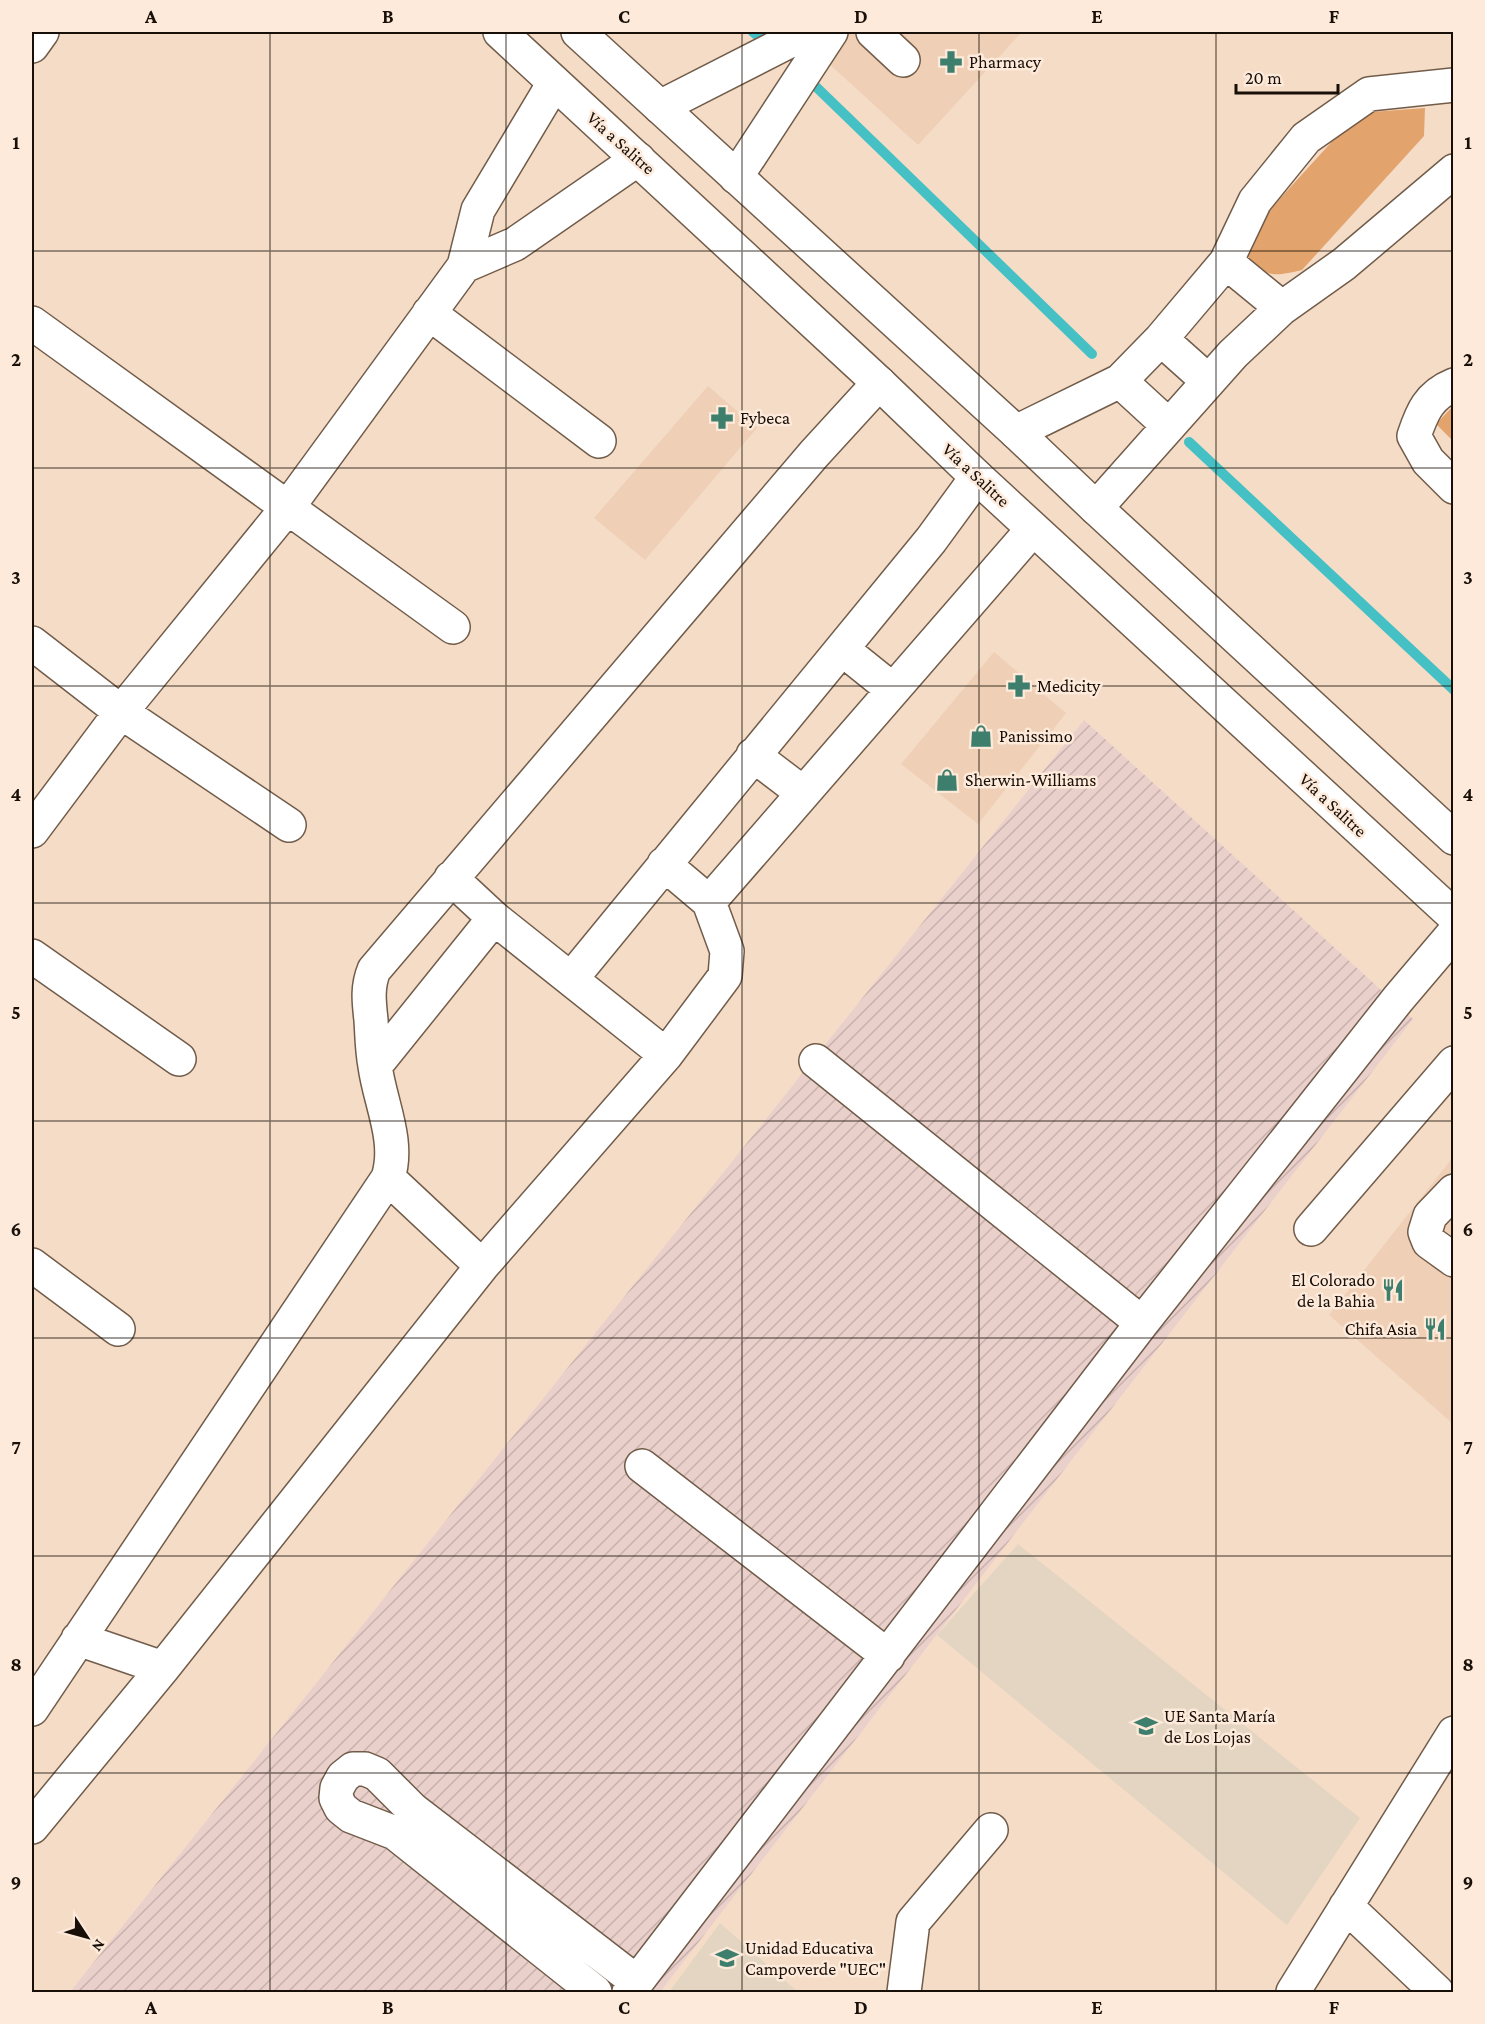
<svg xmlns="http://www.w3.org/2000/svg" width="1485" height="2024" font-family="'Crimson Pro',serif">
<defs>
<pattern id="industrial-furrows" width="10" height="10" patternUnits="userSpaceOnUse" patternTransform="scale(1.5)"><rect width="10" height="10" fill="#ead0cb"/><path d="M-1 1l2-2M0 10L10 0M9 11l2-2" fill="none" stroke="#c8b1ad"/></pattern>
</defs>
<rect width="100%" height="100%" fill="#f5dcc7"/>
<path fill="#efd0b6" d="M794,32h228l-104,113z
M708,386l49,42 -112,132 -51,-42z
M994,652l72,61 -88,111 -77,-60z
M1453,1157v267l-124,-109z"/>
<path fill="url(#industrial-furrows)" d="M1084,720l329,299 -753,973h-590z"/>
<path fill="#e3d5c2" d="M1018,1544l342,274 -73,107 -350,-290z
M720,1923l78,69h-129z"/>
<path fill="#e3a36c" d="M1425,108l-1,28 -122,134c-27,6 -34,9 -54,-13l5,-29 105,-115z
M1453,406v35l-17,-17z"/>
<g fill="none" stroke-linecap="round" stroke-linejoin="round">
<path stroke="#45c0c4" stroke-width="10" d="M753,32l14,12
M808,79l284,275
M1189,442l265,248"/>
<g stroke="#715c4a" stroke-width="36">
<path id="minor" d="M873,32l30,28
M32,46l10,-14
M554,83l-76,127 -14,56 51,-22 123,-85
M660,107l147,-75
M736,177l95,-145
M1226,262l56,46
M429,313l170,128
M32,323l421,304
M1161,339l47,42
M1120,381l49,45
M1454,385c-25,10 -32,27 -40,51l14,25 26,26
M1016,432l104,-51 41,-42 65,-77 29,-61 51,-63 63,-44 85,-9
M1096,508l137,-154 49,-46 62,-44 110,-93
M32,643l89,69 168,113
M842,649l51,41
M753,755l50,38
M32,831l89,-119 167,-205 176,-241
M451,878l43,40 172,137
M709,902l324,-373
M32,956l147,103
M571,979l360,-439 46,-63
M816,1061l326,262
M375,1066l119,-148
M388,1178l94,88
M1454,1191l-24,25 -5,16 4,10 25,18
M1311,1229l143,-166
M32,1265l86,64
M642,1466l246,190
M78,1639l85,29
M32,1709l356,-531c12,-37 -8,-75 -13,-112 -3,-16 -3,-31 -4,-46 -2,-18 -4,-33 3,-50l440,-516 65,-71
M32,1827l131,-159 319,-402 184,-211 59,-79 2,-25 -18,-49 -45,-38
M1346,1906l91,86
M595,1992l-200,-159 -44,-17 -10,-8 -5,-10 1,-10 6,-11 10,-8h12l12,5 35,35 225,173
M629,1992l513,-669 256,-324 56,-66
M904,1992l9,-70 78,-92
M1293,1992l161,-259"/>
</g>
<g stroke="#715c4a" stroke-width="36">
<path id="major" d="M500,32l379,351 98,94 477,439
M578,32l438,400 80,76 358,330"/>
</g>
<use href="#minor" stroke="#fff" stroke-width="33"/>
<use href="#major" stroke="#fff" stroke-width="33"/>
</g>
<path fill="none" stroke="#170f08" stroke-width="1.5" stroke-opacity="0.55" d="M270,32v1960M506,32v1960M742,32v1960M979,32v1960M1216,32v1960M32,251h1422M32,468h1422M32,686h1422M32,903h1422M32,1121h1422M32,1338h1422M32,1556h1422M32,1773h1422"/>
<defs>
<g id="pharmacy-bare" transform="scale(1.8)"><path d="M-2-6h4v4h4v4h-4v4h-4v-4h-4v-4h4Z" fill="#3d7e6d" stroke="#feeada" stroke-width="2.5" paint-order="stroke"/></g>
<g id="shop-bare" transform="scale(1.8)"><path d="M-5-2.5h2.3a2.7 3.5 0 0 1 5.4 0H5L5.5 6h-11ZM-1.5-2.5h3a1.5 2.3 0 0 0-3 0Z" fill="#3d7e6d" stroke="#feeada" stroke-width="2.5" paint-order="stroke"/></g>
<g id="restaurant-bare" transform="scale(1.8)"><path d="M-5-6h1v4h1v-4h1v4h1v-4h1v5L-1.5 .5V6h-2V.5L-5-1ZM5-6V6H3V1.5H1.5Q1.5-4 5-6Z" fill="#3d7e6d" stroke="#feeada" stroke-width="2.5" paint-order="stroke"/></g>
<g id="school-bare" transform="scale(1.8)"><path d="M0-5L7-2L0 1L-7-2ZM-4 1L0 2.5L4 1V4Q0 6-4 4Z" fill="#3d7e6d" stroke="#feeada" stroke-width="2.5" paint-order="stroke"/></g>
</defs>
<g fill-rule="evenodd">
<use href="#pharmacy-bare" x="951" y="62"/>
<use href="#pharmacy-bare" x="722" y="418"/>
<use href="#pharmacy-bare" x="1019" y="686"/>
<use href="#shop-bare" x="981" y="736"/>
<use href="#shop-bare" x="947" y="780"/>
<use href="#restaurant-bare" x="1393" y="1290"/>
<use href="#restaurant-bare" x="1435" y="1329"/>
<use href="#school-bare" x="1146" y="1726"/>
<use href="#school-bare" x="727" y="1958"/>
</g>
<g text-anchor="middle" stroke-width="5" stroke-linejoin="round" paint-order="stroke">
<g font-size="18" fill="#170f08" stroke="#feeada" text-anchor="start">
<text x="969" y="68">Pharmacy</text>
<text x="740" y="424">Fybeca</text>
<text x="1037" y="692">Medicity</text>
<text x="999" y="742">Panissimo</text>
<text x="965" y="786">Sherwin-Williams</text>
<text x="1375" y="1286" text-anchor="end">El Colorado<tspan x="1375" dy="21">de la Bahia</tspan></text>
<text x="1417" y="1335" text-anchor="end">Chifa Asia</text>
<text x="1164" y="1722">UE Santa María<tspan x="1164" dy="21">de Los Lojas</tspan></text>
<text x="745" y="1954">Unidad Educativa<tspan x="745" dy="21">Campoverde "UEC"</tspan></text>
</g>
<g font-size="18" fill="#170f08" stroke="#feeada">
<text transform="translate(621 143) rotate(42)" y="6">Vía a Salitre</text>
<text transform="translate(976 475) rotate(43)" y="6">Vía a Salitre</text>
<text transform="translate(1333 805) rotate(43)" y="6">Vía a Salitre</text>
</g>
</g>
<rect width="1485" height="2024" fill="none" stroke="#feeada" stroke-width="66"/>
<g transform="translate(87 1937) rotate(126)" stroke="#feeada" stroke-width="4.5" paint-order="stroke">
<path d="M0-4.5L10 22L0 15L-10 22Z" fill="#170f08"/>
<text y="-9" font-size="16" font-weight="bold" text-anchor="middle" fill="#170f08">N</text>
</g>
<path d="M1236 84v9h102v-9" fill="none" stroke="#170f08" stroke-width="3"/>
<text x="1245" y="84" font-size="18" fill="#170f08" stroke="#feeada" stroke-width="4.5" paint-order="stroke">20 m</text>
<rect x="33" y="33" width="1419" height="1958" fill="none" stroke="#170f08" stroke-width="2"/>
<g font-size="20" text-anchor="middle" font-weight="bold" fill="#170f08">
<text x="151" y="23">A</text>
<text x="388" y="23">B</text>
<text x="624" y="23">C</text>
<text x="861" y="23">D</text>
<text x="1097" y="23">E</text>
<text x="1334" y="23">F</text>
<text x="16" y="149">1</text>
<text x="1468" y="149">1</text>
<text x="16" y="366">2</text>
<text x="1468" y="366">2</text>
<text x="16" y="584">3</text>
<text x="1468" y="584">3</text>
<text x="16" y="801">4</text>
<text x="1468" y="801">4</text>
<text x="16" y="1019">5</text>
<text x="1468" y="1019">5</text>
<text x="16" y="1236">6</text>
<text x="1468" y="1236">6</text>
<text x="16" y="1454">7</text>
<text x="1468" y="1454">7</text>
<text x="16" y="1671">8</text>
<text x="1468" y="1671">8</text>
<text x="16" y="1889">9</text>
<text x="1468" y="1889">9</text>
<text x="151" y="2014">A</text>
<text x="388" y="2014">B</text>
<text x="624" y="2014">C</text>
<text x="861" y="2014">D</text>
<text x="1097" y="2014">E</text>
<text x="1334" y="2014">F</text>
</g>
</svg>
